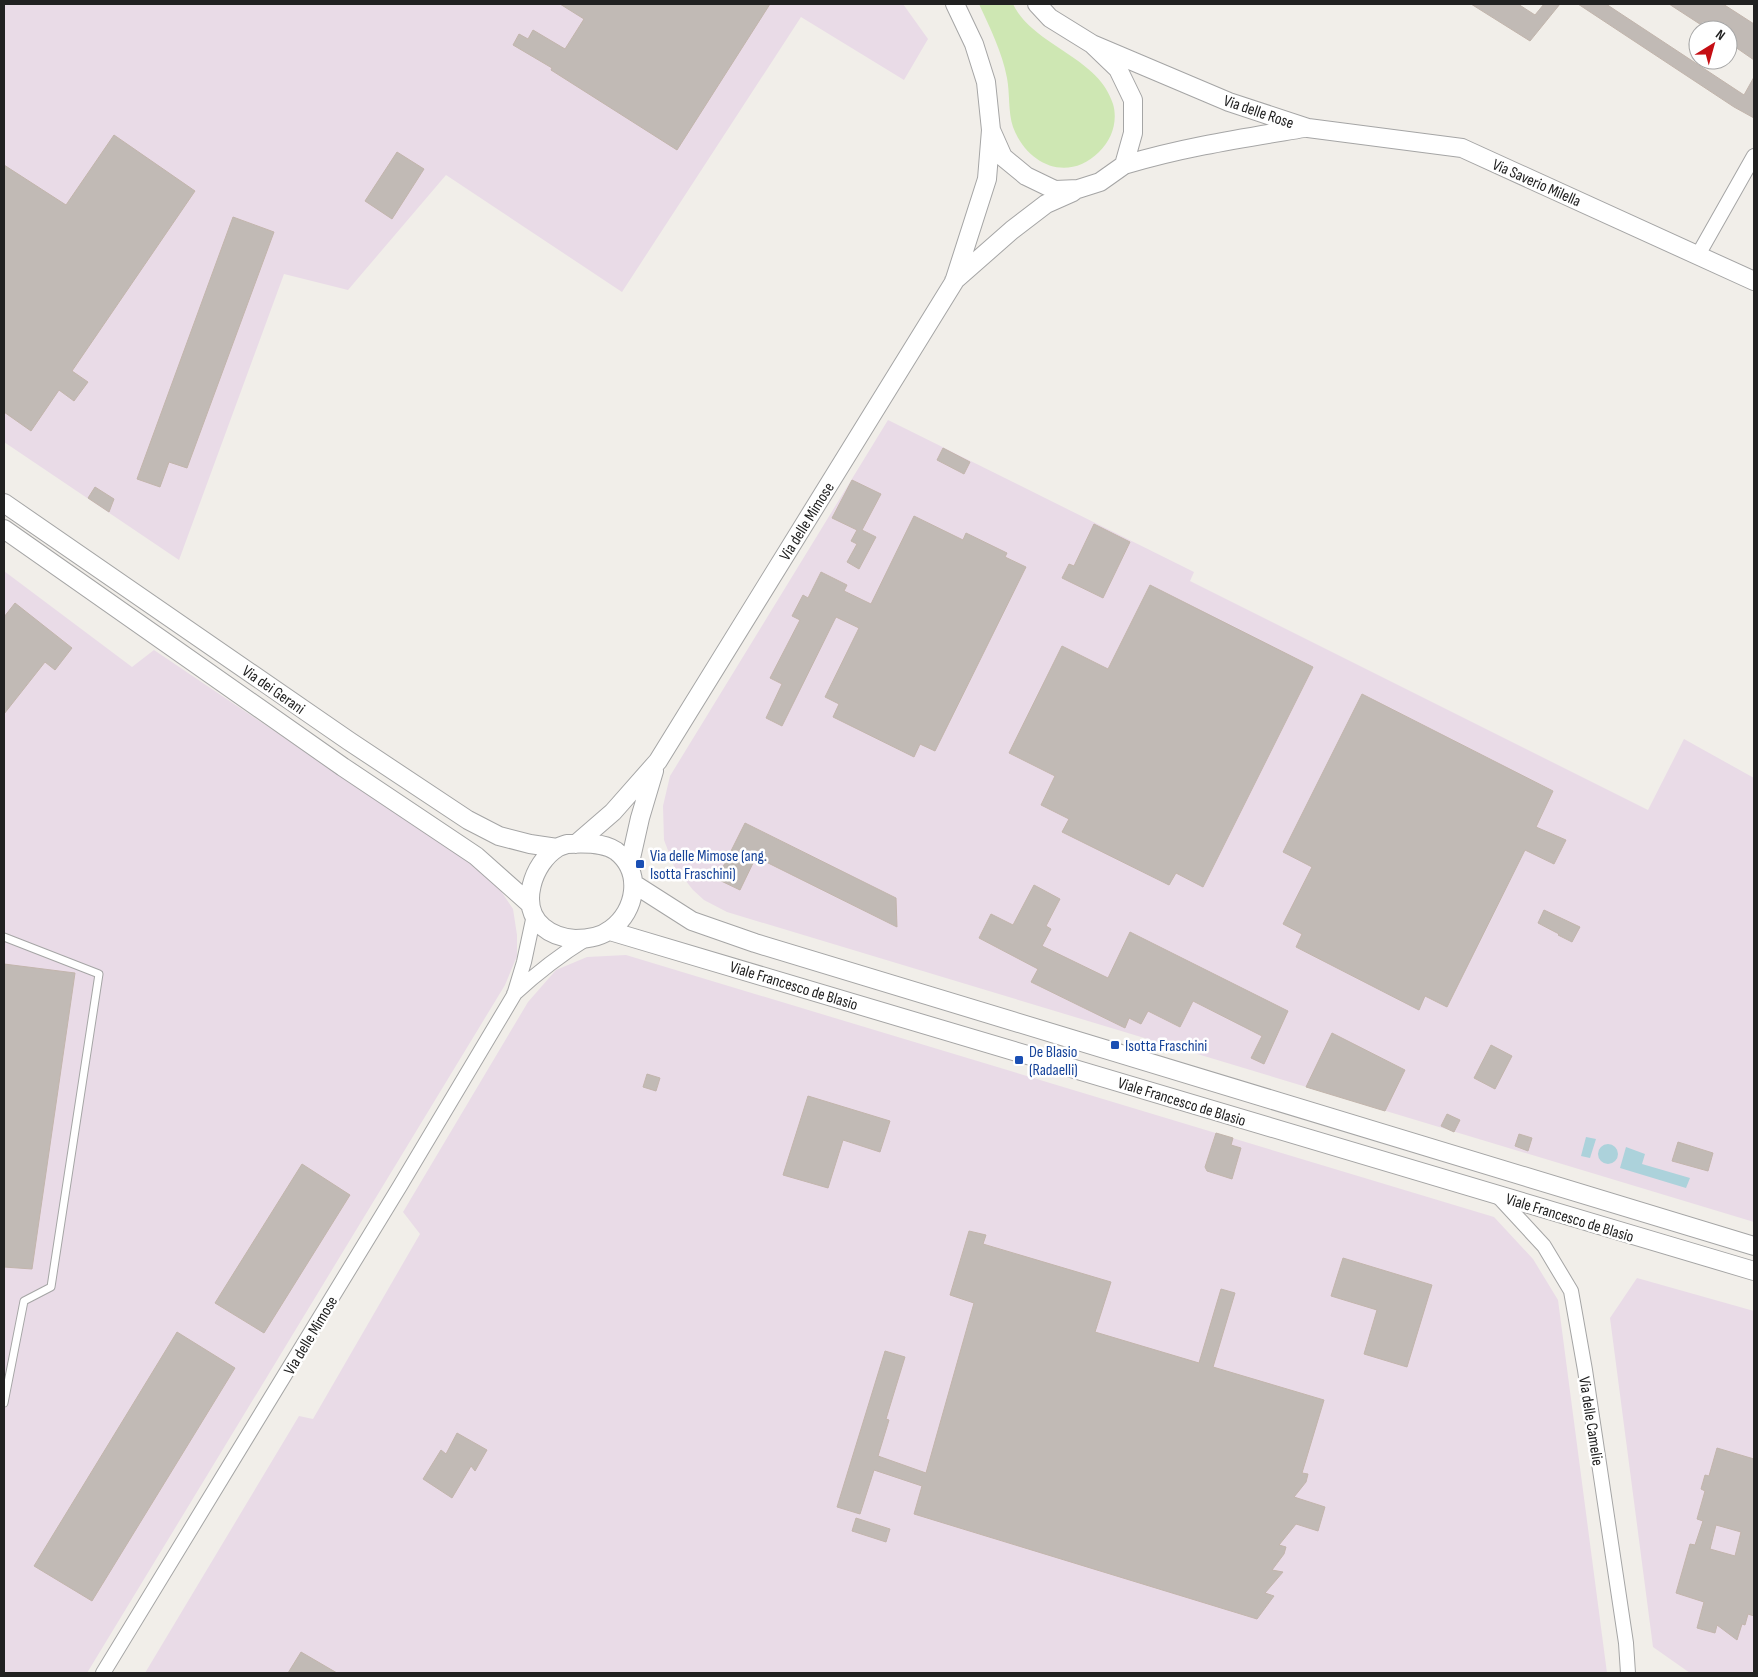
<svg xmlns="http://www.w3.org/2000/svg" width="1758" height="1677" font-family="'Sofia Sans Condensed',sans-serif">
<rect width="100%" height="100%" fill="#f1eee9"/>
<path fill="#e9dbe7" d="M4,4h899l25,35 -24,41 -103,-63 -179,275 -176,-117 -98,115 -64,-16 -105,286 -175,-118z
M888,420l306,152 -4,9 458,229 36,-71 70,39v444l-1027,-310 -23,-12 -11,-10 -19,-24 -10,-26 -1,-34 7,-30z
M4,571l128,96 22,-17 315,212 28,23 16,24 4,26v21l-12,29 -418,688h-83z
M626,955l868,262 39,42 25,41 49,373h-1462l154,-257 14,3 107,-185 -17,-22 125,-210 28,-32 31,-13z
M1637,1278l117,33v362h-64l-37,-26 -43,-329z"/>
<path fill="#cee7b3" d="M979,4h34c20,42 86,53 100,100 5,17 -1,36 -14,48 -31,31 -72,13 -86,-25 -5,-15 -3,-33 -6,-49 -5,-26 -17,-50 -28,-74z"/>
<path fill="#acd2db" d="M1586,1137l10,2 -6,19 -9,-2z
M1598 1154a10 10 0 1 1 20 0a10 10 0 1 1-20 0Z
M1626,1147l19,7 -3,10 48,14 -4,10 -66,-20z"/>
<path fill="#c1bab5" stroke="#c2b5ac" fill-rule="evenodd" d="M560,4h210l-93,146 -126,-80 1,-2 -39,-23 6,-11 9,5 5,-9 32,19 19,-30z
M1471,4h47l17,11 9,-11h16l-30,37z
M1578,4h28l138,91 10,-18v41l-20,-11z
M1669,4h54l31,20v36l-26,-18v-12h-19z
M114,135l81,56 -123,180 16,11 -14,19 -15,-11 -28,41 -27,-19v-247l62,40z
M397,152l27,17 -32,50 -27,-18z
M233,217l41,15 -87,236 -18,-6 -9,25 -23,-8z
M943,448l27,14 -6,12 -27,-14z
M852,480l29,14 -19,36 14,7 -17,32 -12,-7 10,-18 -6,-3 6,-11 -25,-12z
M95,487l19,12 -5,13 -21,-14z
M914,516l49,24 3,-7 41,20 -2,4 21,10 -91,184 -15,-7 -6,13 -81,-40 6,-13 -14,-7 34,-69 -23,-11 -54,109 -16,-8 16,-34 -12,-6 30,-58 -8,-4 11,-21 5,3 13,-26 26,13 -3,6 27,13z
M1094,524l36,18 -27,56 -41,-20 7,-14 5,2z
M1150,585l163,82 -110,220 -27,-14 -7,12 -107,-53 7,-13 -28,-14 14,-29 -46,-23 53,-107 46,23z
M15,603l57,45 -17,22 -10,-8 -41,52v-97z
M1362,694l191,97 -17,36 30,13 -12,24 -29,-14 -78,157 -22,-11 -6,14 -123,-63 6,-13 -19,-10 29,-57 -29,-15z
M745,823l151,75 1,29 -141,-70 -16,33 -23,-11z
M1034,885l26,14 -14,27 5,3 -9,17 66,32 22,-46 158,79 -24,53 -13,-6 11,-22 -69,-35 -13,26 -32,-16 -7,13 -12,-6 -4,10 -94,-46 7,-13 -59,-31 12,-24 22,11z
M1544,910l36,17 -8,15 -14,-7 1,-1 -21,-11z
M4,964l71,9 -43,296 -28,-2z
M1332,1033l73,37 -20,41 -79,-24z
M1491,1045l21,11 -17,33 -21,-11z
M647,1074l13,4 -4,13 -13,-4z
M808,1096l82,25 -10,31 -37,-12 -15,48 -45,-13z
M1447,1114l13,6 -6,12 -13,-6z
M1216,1133l17,5 -2,7 10,3 -9,31 -25,-8 -2,-4z
M1519,1134l13,4 -4,13 -13,-5z
M1678,1142l35,11 -5,18 -36,-10z
M302,1164l48,31 -86,138 -49,-30z
M969,1231l17,4 -3,9 128,38 -16,50 104,31 22,-74 14,4 -22,74 111,33 -22,73 6,1 -2,8 -12,15 31,10 -7,24 -22,-7 -17,21 7,2 -2,7 -12,16 11,2 -18,21 9,3 -17,23 -343,-105 8,-28 -48,-16 -14,44 -23,-7 48,-156 20,6 -19,62 3,1 -11,36 48,17 48,-170 -24,-8z
M1343,1258l89,27 -25,82 -43,-13 13,-44 -46,-14z
M177,1332l58,36 -143,233 -58,-35z
M457,1433l30,17 -12,21 -4,-5 -19,32 -29,-19 18,-29 5,4z
M1717,1448l37,11v157l-6,-2 -3,11 -3,-1 -5,16 -20,-15 -2,8 -18,-5 7,-26 -28,-9 14,-49 5,1 8,-24 -6,-2 8,-28 -4,-2 4,-14 4,1zM1716,1525l25,7 -6,24 -25,-7z
M856,1518l34,11 -4,13 -34,-11z
M301,1652l36,21h-49z"/>
<g fill="none" stroke-linecap="round" stroke-linejoin="round">
<g stroke="#a5a5a5" stroke-width="9">
<path id="service" d="M4,937l95,37 -48,313 -27,14 -20,102"/>
</g>
<g stroke="#a5a5a5" stroke-width="16">
<path id="minor" d="M1698,255l56,-99
M514,994c23,-21 46,-39 72,-55
M1496,1194l48,52 27,45 14,79 41,273 2,30
M103,1673l297,-487 114,-191 10,-33 10,-47"/>
</g>
<g stroke="#a5a5a5" stroke-width="20">
<path id="tertiary" d="M955,4l19,40 12,38 5,48 12,27 23,19 29,14 23,-1 22,-7 24,-17 9,-32v-33l-15,-31 -26,-25 -42,-26 -13,-14
M1092,44l137,58 79,26 154,20 292,133
M1124,165c59,-18 120,-27 180,-37
M954,281l58,-51 34,-26 27,-12
M4,503l345,238 119,79 31,16 31,8 27,4
M4,529l339,238 133,89 54,48
M567,844c15,-1 36,-2 49,7 27,21 20,60 -5,78 -10,8 -24,10 -36,10 -11,-1 -24,-5 -32,-12 -25,-20 -10,-64 14,-79 3,-2 7,-3 10,-4z
M576,844l37,-32 45,-51 296,-479 33,-103 4,-49
M629,867l11,-49 14,-47
M634,884l58,37 63,22 999,303
M610,931l1144,340"/>
</g>
<use href="#service" stroke="#fff" stroke-width="7"/>
<use href="#minor" stroke="#fff" stroke-width="14"/>
<use href="#tertiary" stroke="#fff" stroke-width="18"/>
</g>
<g fill="#1a4fb4" stroke="#fff" stroke-width="2">
<rect x="635" y="859" width="10" height="10" rx="2.5"/>
<rect x="1110" y="1040" width="10" height="10" rx="2.5"/>
<rect x="1014" y="1055" width="10" height="10" rx="2.5"/>
</g>
<g text-anchor="middle" stroke-width="5" stroke-linejoin="round" paint-order="stroke">
<g font-size="16" fill="#212121" stroke="#fff">
<text transform="translate(1259 111) rotate(19)" y="6">Via delle Rose</text>
<text transform="translate(1537 182) rotate(24)" y="6">Via Saverio Milella</text>
<text transform="translate(806 521) rotate(-58)" y="6">Via delle Mimose</text>
<text transform="translate(274 689) rotate(35)" y="6">Via dei Gerani</text>
<text transform="translate(794 985) rotate(17)" y="6">Viale Francesco de Blasio</text>
<text transform="translate(1182 1101) rotate(17)" y="6">Viale Francesco de Blasio</text>
<text transform="translate(1570 1217) rotate(17)" y="6">Viale Francesco de Blasio</text>
<text transform="translate(310 1335) rotate(-59)" y="6">Via delle Mimose</text>
<text transform="translate(1592 1421) rotate(81)" y="6">Via delle Camelie</text>
</g>
<g font-size="16" fill="#164399" stroke="#fff" text-anchor="start">
<text x="650" y="861">Via delle Mimose (ang.<tspan x="650" dy="18">Isotta Fraschini)</tspan></text>
<text x="1125" y="1051">Isotta Fraschini</text>
<text x="1029" y="1057">De Blasio<tspan x="1029" dy="18">(Radaelli)</tspan></text>
</g>
</g>
<rect width="1758" height="1677" fill="none" stroke="#212121" stroke-width="10"/>
<g transform="translate(1713 45) rotate(37)"><circle r="24" fill="#ffffff" stroke="#a6a6a6"/>
<path d="M0-4L9 19L0 12L-9 19Z" fill="#c50e13"/>
<text y="-8" font-size="14" font-weight="bold" text-anchor="middle" fill="#212121">N</text>
</g>
</svg>
